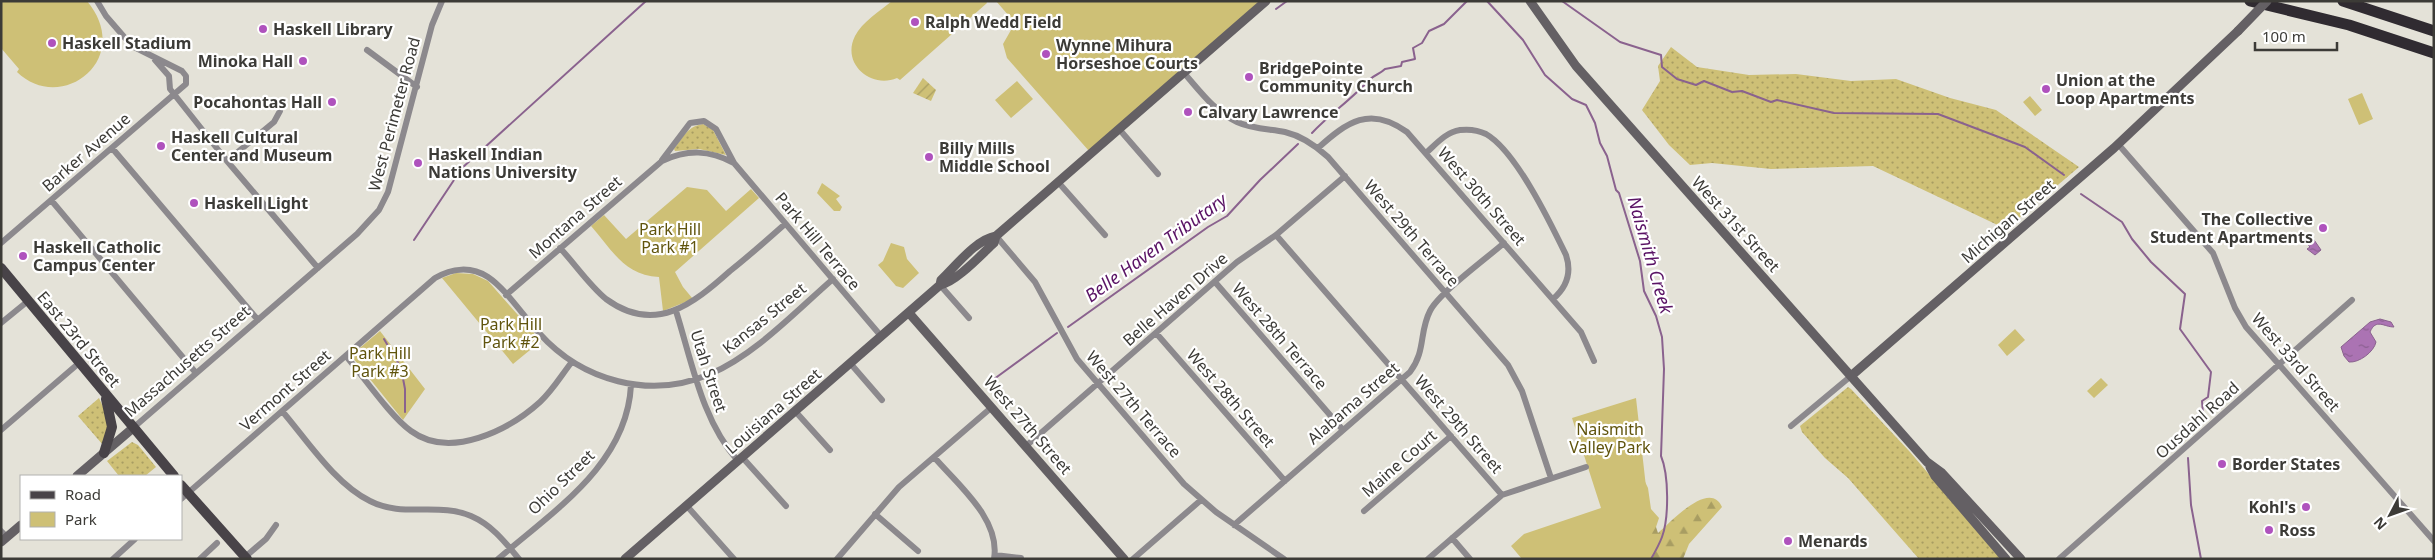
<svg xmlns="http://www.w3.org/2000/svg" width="2435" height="560" font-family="'Noto Sans',sans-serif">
<defs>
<pattern id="grass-dots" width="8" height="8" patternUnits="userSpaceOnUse" patternTransform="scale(1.25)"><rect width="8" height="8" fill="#cec076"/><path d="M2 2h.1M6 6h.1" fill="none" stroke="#a89d62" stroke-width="1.8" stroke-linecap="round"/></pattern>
<pattern id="forest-firs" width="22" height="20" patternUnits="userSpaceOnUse" patternTransform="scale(1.25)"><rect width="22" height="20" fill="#cec076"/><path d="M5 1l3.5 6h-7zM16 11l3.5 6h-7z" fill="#a89d62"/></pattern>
<pattern id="garden-furrows" width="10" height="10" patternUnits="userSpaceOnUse" patternTransform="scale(1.25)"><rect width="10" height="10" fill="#cec076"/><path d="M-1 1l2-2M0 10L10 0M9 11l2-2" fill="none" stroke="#a89d62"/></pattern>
<pattern id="water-ripples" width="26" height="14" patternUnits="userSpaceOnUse" patternTransform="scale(1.25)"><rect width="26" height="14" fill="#ab73b3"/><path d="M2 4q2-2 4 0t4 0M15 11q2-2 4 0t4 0" fill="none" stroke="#8c6092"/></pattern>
</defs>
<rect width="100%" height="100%" fill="#e4e2d8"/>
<path fill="url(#grass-dots)" d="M1671,47l26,20 52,8 47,-1 55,7 45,-2 54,19 46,12 83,57 -73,62 -133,-63 -102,3 -59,-6 -22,2 -21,-20 -27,-35 18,-29 -2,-15z
M703,124l10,6 13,25 -27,-6 -24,2 -1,-2c9,-12 14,-23 29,-25z
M1848,387l3,2 59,63 91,107h-82l-71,-81 -23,-20 -23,-26 -2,-6z
M99,398l10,22 -6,25 -25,-29z
M132,442l6,3 18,22 -11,9h-26l-12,-15z"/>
<path fill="url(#forest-firs)" d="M1637,465l11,23 3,21 8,9 -3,9 2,6c13,-11 52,-54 64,-26l-33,37 -6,15h-76z"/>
<path fill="#cec076" d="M1,1h86c48,58 -26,114 -70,71l2,-3 -18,-21z
M892,1h94l1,2 -87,77 -3,-2c-26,11 -56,-14 -42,-42 7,-14 25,-25 37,-35z
M996,1h264l-171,150 -82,-93 -4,-14 12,-21z
M1017,81l16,18 -22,19 -16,-18z
M2362,93l11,26 -14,6 -11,-26z
M2030,96l12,14 -7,6 -12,-14z
M822,183l18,13 -4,3 6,8 -2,4h-6l-17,-18z
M687,187l20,3 19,21 25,-22 8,9 -84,74 8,15 10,12 -30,12 -4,-34c-35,-2 -46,-26 -68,-51l13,-11 22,24z
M891,243l13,4 3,12 12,14 -16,15 -7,-2 -18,-21 5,-4z
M456,273l17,1 15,7 53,60 -28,23 -71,-86z
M2015,329l10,11 -18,16 -9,-11z
M380,331l45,58 -22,31 -50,-62 2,-6z
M2101,378l7,7 -14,13 -7,-7z
M1636,398l17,151 -12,10h-119l-11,-13 13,-12 77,-26 -29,-90z"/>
<path fill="url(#garden-furrows)" d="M923,78l13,12 -5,11 -18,-8z"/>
<path fill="url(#water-ripples)" stroke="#8a628e" d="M2310,234l11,16 -6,5 -8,-6 3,-2 -4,-4 -2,2 -3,-3z
M2380,319l11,3 3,5c-10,0 -18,-9 -24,5l6,10c-2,10 -17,21 -27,20l-5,-6 -3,-9 29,-25z"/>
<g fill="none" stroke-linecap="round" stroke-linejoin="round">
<path stroke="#8a628e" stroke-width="2" d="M1487,1l36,39 22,35 27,24 14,6 9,18 5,20 7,13 9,34 3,3 21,68 4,30 12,25 6,21 2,32 -3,87c8,19 8,62 1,81 -3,8 -7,15 -11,22
M1562,1l58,41 41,13 1,12 15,12 19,6 8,-4 28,11 10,-1 29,11 6,-2 57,13 104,1 87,33 39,28
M1276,9l11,-8
M1312,133c18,-19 41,-35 57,-53 5,-5 11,-6 16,-11l16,-3 1,-4 13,-3 -2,-11 9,-5 7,-12 15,-7 23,-23
M2081,194l41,28 10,17 19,23 34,32 -5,35 31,43 -3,25 -6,4 1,13 -4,9
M414,240l48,-72 184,-167
M1068,327l140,-100 19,-11 33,-36 38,-36
M384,339l17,29 4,21v23
M990,382l67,-49
M2188,458l3,47 10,54"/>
<path stroke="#8c898d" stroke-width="6" d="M367,50l50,37
M155,60l14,16 1,13 57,72 91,107
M1184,73c16,18 30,38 53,49 15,7 32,7 48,10 17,4 31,14 43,25l180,208 14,26 29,87
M1119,129l39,45
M2118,144l95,109 22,55 11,19 188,214
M112,148l146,172
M1318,148c29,-26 52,-43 89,-16l174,200 13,29
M1426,153c10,-9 20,-21 34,-23 9,-1 18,0 26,4 30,17 65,90 80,121 6,18 1,32 -13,44
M662,160l28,-37 14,-2 12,8 18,34
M227,161l47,-39 6,-11
M1058,182l47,53
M51,200l145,173
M1276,235l226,260
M996,236l39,46 42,77 107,125 32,28 68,47
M1,243l185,-159v-8l-4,-5 -50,-25 -26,-30 -9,-15
M560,248c15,16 29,37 46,51 49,36 87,5 124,-28 19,-15 37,-31 55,-47
M1215,282l128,148
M940,285l29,33
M506,295l156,-134c26,-12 47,-11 72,2l147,173
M676,311c16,51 26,110 62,150
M1,323l27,-22
M1156,333l129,148
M346,356c17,20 45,61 65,75 39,29 98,-1 129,-29 12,-11 21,-26 31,-39
M850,363l32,37
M282,411c25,29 53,73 88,90 32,17 69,1 101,15 21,9 34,26 48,43
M795,411l35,39
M1791,426l60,-50
M133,428l224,-194 22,-24 9,-18 44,-167 10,-24
M1,430l78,-67
M1026,446l211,-184 39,-27 69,-59
M742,457l44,49
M934,457c23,27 67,62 60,102
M181,499l254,-221c17,-10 36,-12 53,-1 18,12 36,40 51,56 43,48 111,67 171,41 45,-19 86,-63 123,-95
M686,505l48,54
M1364,511l87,-75
M875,514l43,37
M1234,525l176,-153c16,-21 9,-40 20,-61 9,-18 57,-53 74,-68
M1,531l6,6
M1452,538l18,21
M995,555l26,3
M245,557l21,-18 10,-14
M113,559l22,-20
M200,559l17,-16
M498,559c55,-48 129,-94 133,-174
M837,559l62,-72 93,-80
M1133,559l68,-59
M1428,559l74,-64 84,-28
M2059,559l293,-259"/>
<path stroke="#646064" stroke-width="9" d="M1530,1l46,65 351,396 15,11 79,86
M940,285l1,-5c15,-14 34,-40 55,-44l270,-235
M909,313l215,246
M1851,376l263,-228 124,-117
M1930,467l5,9 71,83
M77,476l56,-48
M1,542l20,-17
M625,559l315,-274c15,-2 42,-31 54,-42l2,-7"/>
<path stroke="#484348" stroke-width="10" d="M1,268l173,208
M104,453l8,-26 -6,-28
M181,485l66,74"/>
<path stroke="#302b31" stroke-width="11" d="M2250,1l99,24 85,28
M2343,1l91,30"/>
<path stroke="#646064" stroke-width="9" d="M2238,31l29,-30"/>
</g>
<g fill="#af52bd" stroke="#fff" stroke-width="2">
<circle cx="915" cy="22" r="5"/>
<circle cx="263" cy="29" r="5"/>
<circle cx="52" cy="43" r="5"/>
<circle cx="1046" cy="54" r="5"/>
<circle cx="303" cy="61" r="5"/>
<circle cx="1249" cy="77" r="5"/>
<circle cx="2046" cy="89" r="5"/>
<circle cx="332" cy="102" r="5"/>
<circle cx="1188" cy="112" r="5"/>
<circle cx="161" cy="146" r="5"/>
<circle cx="929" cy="157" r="5"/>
<circle cx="418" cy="163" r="5"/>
<circle cx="194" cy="203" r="5"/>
<circle cx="2323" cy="228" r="5"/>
<circle cx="23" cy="256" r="5"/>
<circle cx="2222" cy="464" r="5"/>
<circle cx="2306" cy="507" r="5"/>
<circle cx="2269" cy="530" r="5"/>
<circle cx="1788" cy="541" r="5"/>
</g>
<g text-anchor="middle" stroke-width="4.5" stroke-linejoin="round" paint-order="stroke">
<g font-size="16" font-weight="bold" fill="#3c3b37" stroke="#fff" text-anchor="start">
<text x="925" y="28">Ralph Wedd Field</text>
<text x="273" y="35">Haskell Library</text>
<text x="62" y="49">Haskell Stadium</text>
<text x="1056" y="51">Wynne Mihura<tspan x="1056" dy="18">Horseshoe Courts</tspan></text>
<text x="293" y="67" text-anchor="end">Minoka Hall</text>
<text x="1259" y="74">BridgePointe<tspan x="1259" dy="18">Community Church</tspan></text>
<text x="2056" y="86">Union at the<tspan x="2056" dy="18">Loop Apartments</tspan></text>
<text x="322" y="108" text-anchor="end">Pocahontas Hall</text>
<text x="1198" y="118">Calvary Lawrence</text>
<text x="171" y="143">Haskell Cultural<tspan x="171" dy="18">Center and Museum</tspan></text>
<text x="939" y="154">Billy Mills<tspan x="939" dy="18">Middle School</tspan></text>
<text x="428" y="160">Haskell Indian<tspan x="428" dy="18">Nations University</tspan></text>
<text x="204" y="209">Haskell Light</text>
<text x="2313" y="225" text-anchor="end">The Collective<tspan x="2313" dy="18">Student Apartments</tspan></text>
<text x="33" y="253">Haskell Catholic<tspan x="33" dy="18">Campus Center</tspan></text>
<text x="2232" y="470">Border States</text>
<text x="2296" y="513" text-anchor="end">Kohl's</text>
<text x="2279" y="536">Ross</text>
<text x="1798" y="547">Menards</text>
</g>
<g font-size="16" fill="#3c3b37" stroke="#fff">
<text transform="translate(394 114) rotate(-75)" y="6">West Perimeter Road</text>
<text transform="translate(86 152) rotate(-41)" y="6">Barker Avenue</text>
<text transform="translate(1482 196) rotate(49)" y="6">West 30th Street</text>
<text transform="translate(575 217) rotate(-41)" y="6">Montana Street</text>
<text transform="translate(2008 221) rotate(-41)" y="6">Michigan Street</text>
<text transform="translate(1736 224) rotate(48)" y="6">West 31st Street</text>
<text transform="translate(1412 233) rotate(49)" y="6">West 29th Terrace</text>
<text transform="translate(818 241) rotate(50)" y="6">Park Hill Terrace</text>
<text transform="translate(1175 299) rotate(-41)" y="6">Belle Haven Drive</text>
<text transform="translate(764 318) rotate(-39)" y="6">Kansas Street</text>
<text transform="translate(1280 336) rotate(49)" y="6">West 28th Terrace</text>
<text transform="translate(79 339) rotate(50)" y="6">East 23rd Street</text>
<text transform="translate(187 361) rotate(-41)" y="6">Massachusetts Street</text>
<text transform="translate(2296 362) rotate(49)" y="6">West 33rd Street</text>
<text transform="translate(709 371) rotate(72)" y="6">Utah Street</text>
<text transform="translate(285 390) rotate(-41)" y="6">Vermont Street</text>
<text transform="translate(1231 398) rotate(49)" y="6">West 28th Street</text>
<text transform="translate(1353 403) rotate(-41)" y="6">Alabama Street</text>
<text transform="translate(1134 404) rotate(49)" y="6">West 27th Terrace</text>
<text transform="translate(773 411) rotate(-41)" y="6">Louisiana Street</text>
<text transform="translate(2197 420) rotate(-42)" y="6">Ousdahl Road</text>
<text transform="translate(1459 424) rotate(49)" y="6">West 29th Street</text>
<text transform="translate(1028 425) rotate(49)" y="6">West 27th Street</text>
<text transform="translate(1399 463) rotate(-41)" y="6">Maine Court</text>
<text transform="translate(561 482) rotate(-44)" y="6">Ohio Street</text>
</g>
<g font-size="16" fill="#60540d" stroke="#fff">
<text x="670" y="235">Park Hill<tspan x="670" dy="18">Park #1</tspan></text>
<text x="511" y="330">Park Hill<tspan x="511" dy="18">Park #2</tspan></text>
<text x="380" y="359">Park Hill<tspan x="380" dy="18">Park #3</tspan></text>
<text x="1610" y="435">Naismith<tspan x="1610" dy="18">Valley Park</tspan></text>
</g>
<g font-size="18" font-style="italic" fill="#5a1365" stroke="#fff">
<text transform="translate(1156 248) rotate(-36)" y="6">Belle Haven Tributary</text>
<text transform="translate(1650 255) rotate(74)" y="6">Naismith Creek</text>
</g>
</g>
<rect width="2435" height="560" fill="none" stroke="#3c3b37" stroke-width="5"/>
<rect x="20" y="475" width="162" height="65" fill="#ffffff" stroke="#b1b1af"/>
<rect x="30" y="491" width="25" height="8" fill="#484348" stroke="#b1b1af"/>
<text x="65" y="500" font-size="15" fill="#3c3b37">Road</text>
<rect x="30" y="512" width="25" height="15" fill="#cec076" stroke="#b1b1af"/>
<text x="65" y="525" font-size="15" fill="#3c3b37">Park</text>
<g transform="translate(2390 515) rotate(229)" stroke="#ffffff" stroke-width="4" paint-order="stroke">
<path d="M0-4L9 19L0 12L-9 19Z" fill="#3c3b37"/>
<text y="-8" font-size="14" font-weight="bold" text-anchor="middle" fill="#3c3b37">N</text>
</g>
<path d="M2255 42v8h82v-8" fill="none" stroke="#3c3b37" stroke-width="2.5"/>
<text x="2262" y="42" font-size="15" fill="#3c3b37" stroke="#ffffff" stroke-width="4" paint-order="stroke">100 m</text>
</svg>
